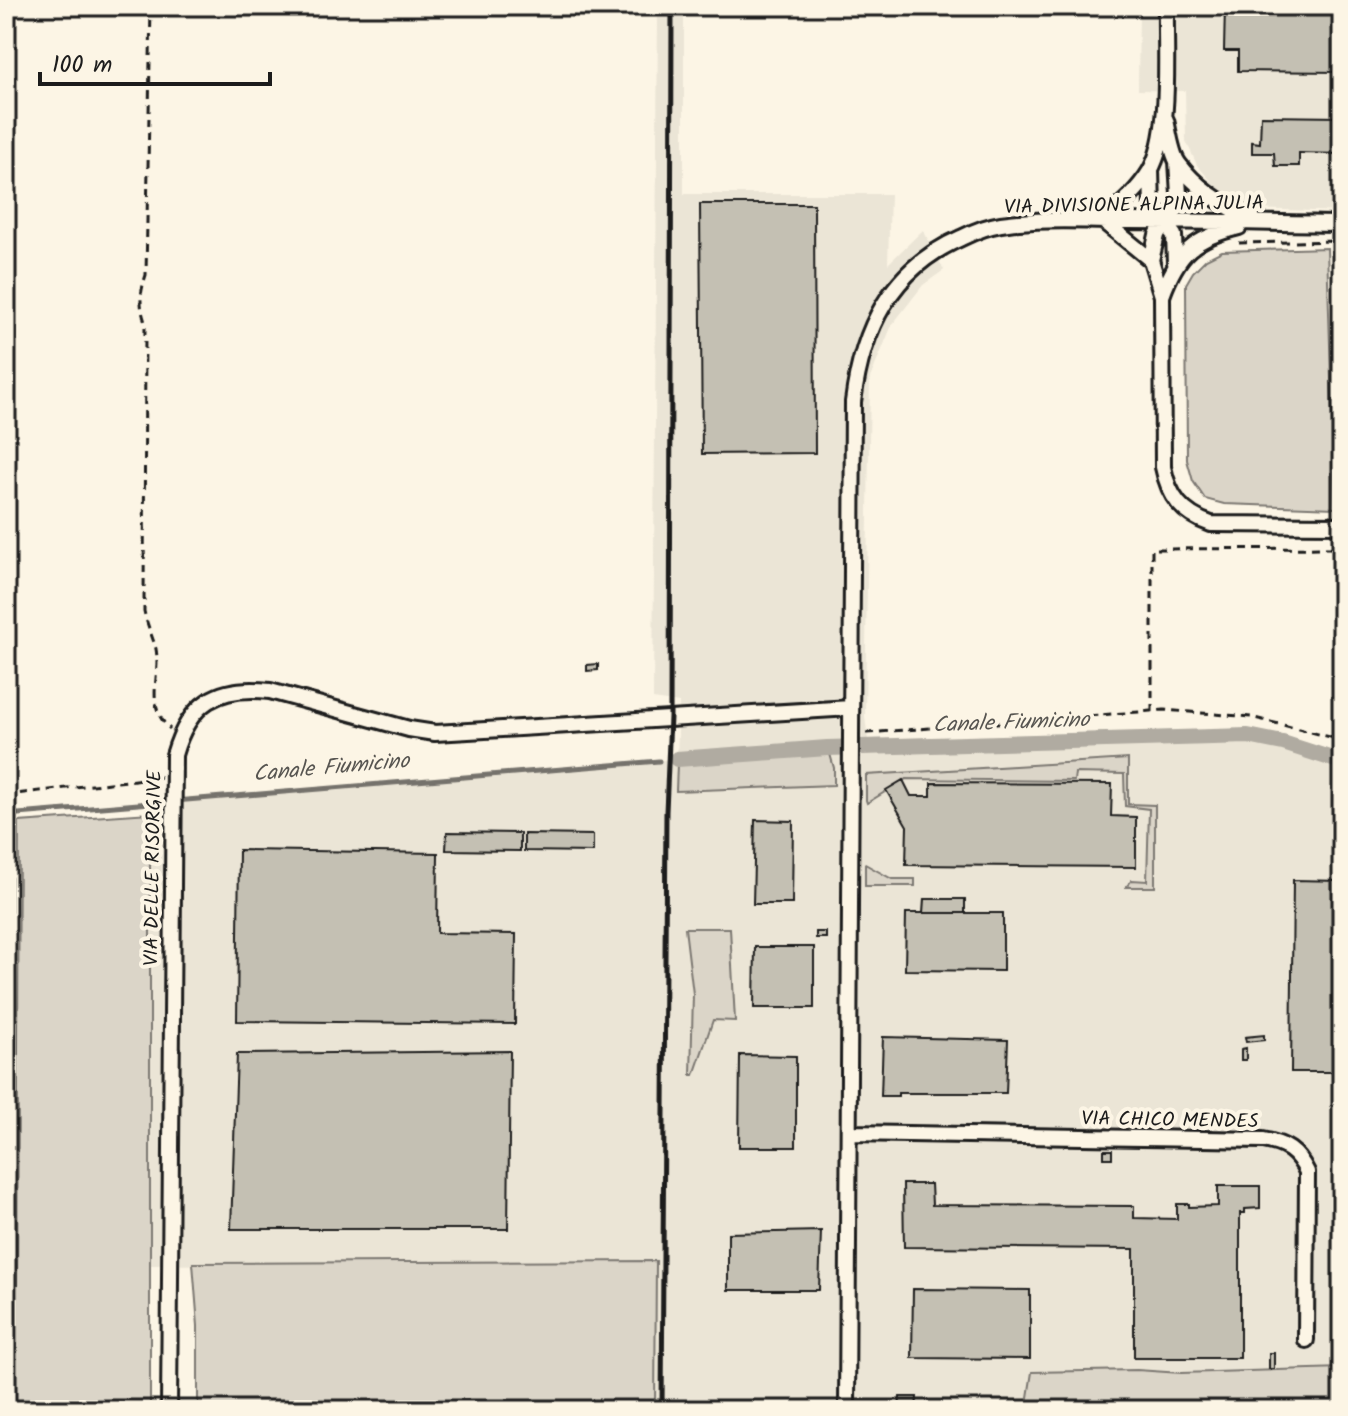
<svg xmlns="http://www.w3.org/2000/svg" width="1348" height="1416" font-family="Kalam,sans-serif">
<rect width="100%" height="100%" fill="#fcf5e5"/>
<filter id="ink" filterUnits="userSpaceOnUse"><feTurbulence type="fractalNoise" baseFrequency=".0125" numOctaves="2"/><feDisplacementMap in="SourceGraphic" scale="16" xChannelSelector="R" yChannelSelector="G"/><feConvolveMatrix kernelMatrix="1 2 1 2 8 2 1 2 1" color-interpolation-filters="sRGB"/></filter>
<g filter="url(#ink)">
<path fill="#ebe5d6" d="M658,6h26v188h206l-2,70 35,-34 21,40 -21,15 -31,40 -22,53 -5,339 4,30 379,-11 35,7 59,19v648h-687l1,-149 -505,4 -1,-461 527,-45 2,-56 -26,-4z
M1139,6h203v206l-88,-3 -36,-20 -21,-24 -11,-24 -1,-50 -47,-1z"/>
<path fill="#dbd5c8" stroke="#7c7872" stroke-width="2" d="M1327,248l8,260 -111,-4 -19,-5 -12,-18 -6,-21 -1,-176 7,-12 13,-13 16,-8z
M830,754l4,14v17l-158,6 1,-27z
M1128,759v45l27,1v82h-29l6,-7 15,1 2,-72 -24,-3 -1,-32 -49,-1 -1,8 -168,-2 -39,24 -1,-3v-25z
M150,813v597h-144v-160l2,34 9,1 2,-463z
M865,864l27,15h23v7h-50z
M685,928h45l5,93 -22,-1 -19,55h-3l2,-81z
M656,1261l-1,149h-457v-84l-5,-63z
M1342,1368v42h-316l6,-38 105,-2 44,3z"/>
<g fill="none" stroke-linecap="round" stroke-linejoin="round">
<path stroke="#75726c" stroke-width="5" d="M6,815l653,-54
M6,1410l4,-595"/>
<path stroke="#b0aba1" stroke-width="16" d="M677,759l150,-11 421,-12 35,7 59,19"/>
</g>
<path fill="#c4c0b3" stroke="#1c1c1c" stroke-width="2" d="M1225,6h117v66l-104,-1v-20h-14z
M1261,116l81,1v37l-43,-1v13h-24l-1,-13h-22v-11l8,1z
M700,204h114l1,249 -113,1z
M598,664v6l-11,1v-6z
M903,780l8,16h20v-13l181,1 -1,32 25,1v50l-230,-2 1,-39 -21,-36z
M755,820l38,1 -1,83h-39z
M447,832l73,1v18l-74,-1z
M524,834l69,1v17l-69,-1z
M239,850l199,3 -1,80 79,1 -1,90 -278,-3z
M1293,880l49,1v191h-51z
M924,899h41v14h-42z
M906,913h97v58l-98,-1z
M816,932h10v6h-10z
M755,947h59v61h-60z
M1264,1035v5l-18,2 -1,-5z
M883,1037l125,3 -2,53h-108v3h-17z
M1246,1048v12h-5v-11z
M510,1051l-2,178h-277l6,-175z
M740,1055l56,1v91h-57z
M1104,1150h8v8h-8z
M903,1184h28l1,21 202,1v12l43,1v-15h12v3l29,-1v-20h42v22l-15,1v4h-5v145h-106v-109l-230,-2z
M821,1231l-2,59h-91v-57z
M913,1289l117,1v69l-118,-1z
M1269,1353h5v16h-5z
M900,1397h17l-1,13h-17z"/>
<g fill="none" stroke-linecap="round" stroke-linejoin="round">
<g stroke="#1c1c1c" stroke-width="20">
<path id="street" d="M1166,6c-1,45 6,127 -16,165 -12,20 -30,35 -47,50l48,39 11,36 1,171c6,30 19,47 48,57l131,1
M1166,120c3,13 5,32 12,43 19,26 46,43 75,56
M1151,169l1,40 22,26 1,28
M1151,260l6,-25 7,-14 12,-13 3,-13 -2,-34
M1162,296c16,-44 32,-58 77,-69
M849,1133l414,7c23,4 34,11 44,32l-1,168
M169,1410l5,-655c15,-52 43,-70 96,-64l139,38 26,4 416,-25
M847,1410l6,-1008c9,-72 37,-133 108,-164 12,-6 26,-12 40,-14 41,-6 86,-3 128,-3 71,0 142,2 213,3"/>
</g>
<path stroke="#1c1c1c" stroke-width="3" stroke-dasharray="8 6" stroke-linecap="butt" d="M151,6l-5,269c-6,18 -7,29 -1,47l-1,289c3,14 9,27 12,38 5,28 -12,56 14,80
M1239,243l103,-2
M1152,712v-163l190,-1
M866,733l298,-23 87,7 91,23
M6,795l155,-18"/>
<use href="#street" stroke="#fcf5e5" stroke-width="14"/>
<path stroke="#1c1c1c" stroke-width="5" d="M662,1410l4,-598 4,-95 2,-711"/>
</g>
</g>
<g text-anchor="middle" stroke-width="8" stroke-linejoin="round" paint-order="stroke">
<g font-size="20" fill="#1c1c1c" stroke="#fcf5e5">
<text transform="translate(1134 204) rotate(-1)" y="7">VIA DIVISIONE ALPINA JULIA</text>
<text transform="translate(152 868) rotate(-89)" y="7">VIA DELLE RISORGIVE</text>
<text transform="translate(1170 1119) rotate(1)" y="7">VIA CHICO MENDES</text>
</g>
<g font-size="22" font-style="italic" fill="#575551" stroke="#fcf5e5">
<text transform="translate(1011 721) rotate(-2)" y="8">Canale Fiumicino</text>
<text transform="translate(331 766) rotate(-5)" y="8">Canale Fiumicino</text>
</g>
</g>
<rect width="1348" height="1416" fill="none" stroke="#fcf5e5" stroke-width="32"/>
<rect x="16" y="16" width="1316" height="1384" fill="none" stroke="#1c1c1c" stroke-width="3" filter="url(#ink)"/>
<path d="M40 72v12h230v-12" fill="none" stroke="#1c1c1c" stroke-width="4"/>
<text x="52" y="72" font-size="24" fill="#1c1c1c" stroke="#fcf5e5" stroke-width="6" paint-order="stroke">100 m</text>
</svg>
